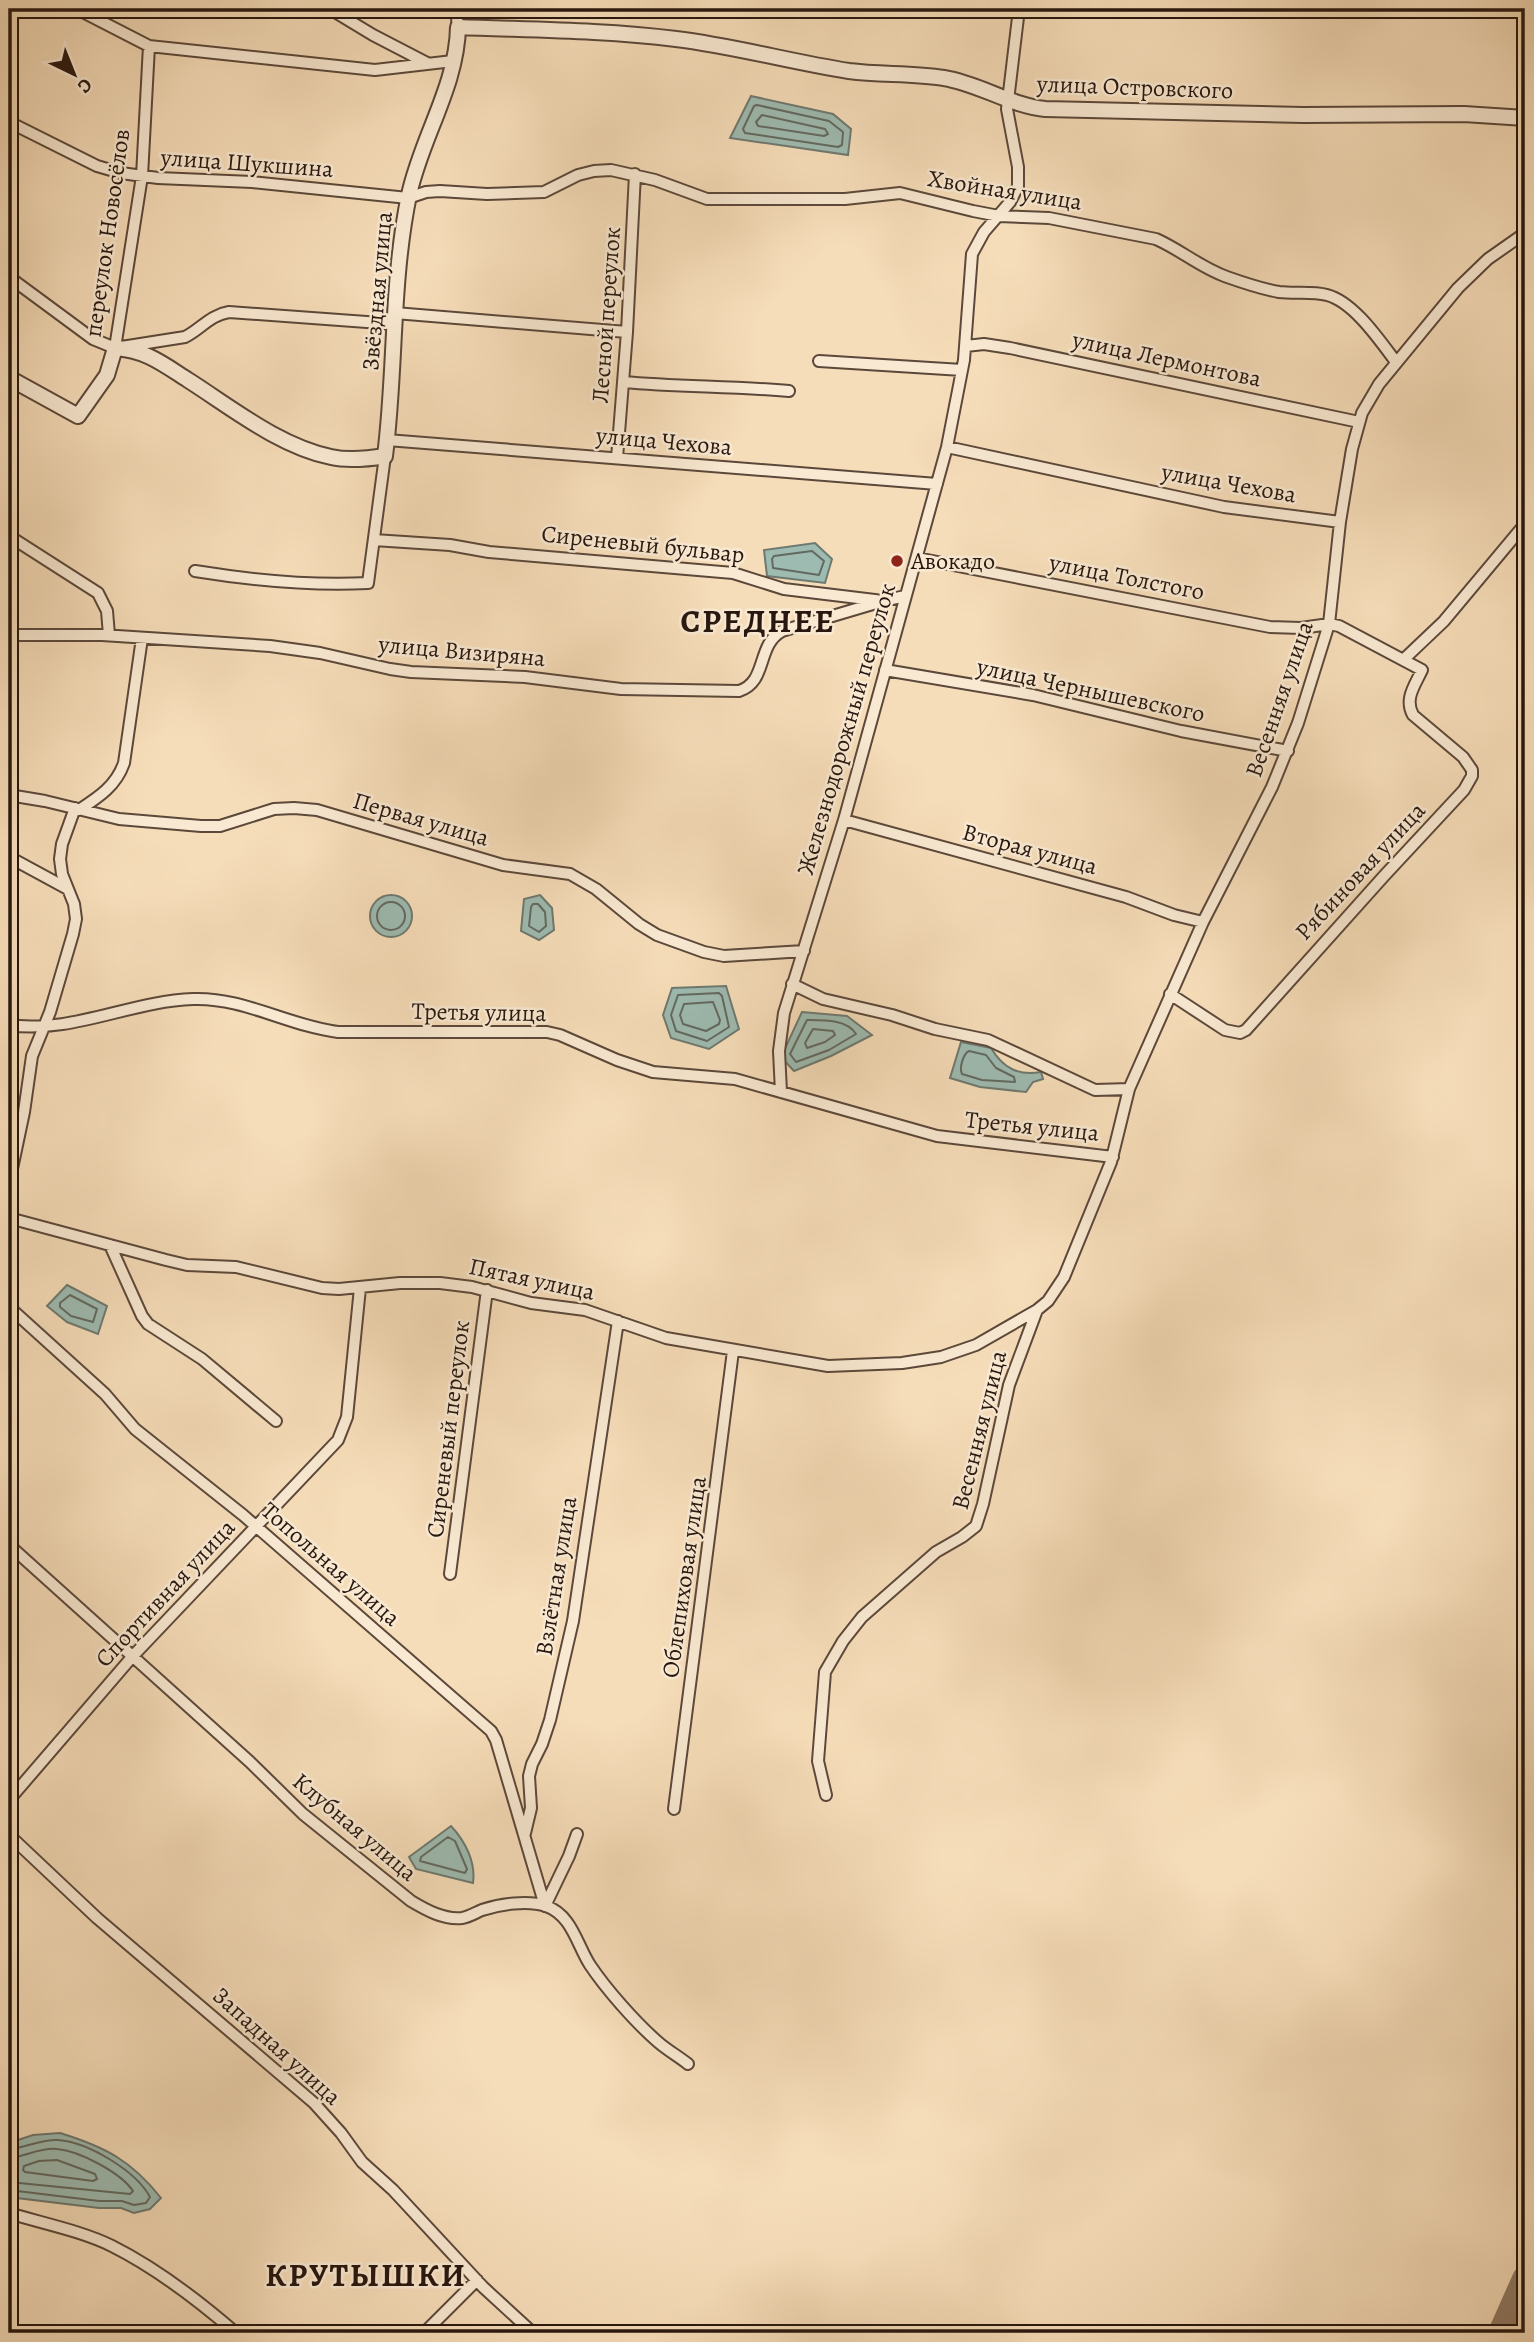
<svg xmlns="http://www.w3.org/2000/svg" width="1534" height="2342" font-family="Alegreya,serif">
<rect width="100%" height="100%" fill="#f6ddb9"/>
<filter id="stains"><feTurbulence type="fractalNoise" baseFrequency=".00286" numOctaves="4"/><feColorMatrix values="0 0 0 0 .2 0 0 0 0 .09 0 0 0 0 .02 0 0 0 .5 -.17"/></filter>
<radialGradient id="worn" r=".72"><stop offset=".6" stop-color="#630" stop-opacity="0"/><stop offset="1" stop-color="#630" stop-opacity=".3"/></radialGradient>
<path fill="#9dbbb1" stroke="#6e7970" stroke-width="2" d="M751,96l82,18 18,15 -3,26 -118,-17z
M815,543l17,16 -7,24 -58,-7 -3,-26z
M540,895l12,13 2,22 -15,10 -18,-9 3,-32z
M370 916a21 21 0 1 1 42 0a21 21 0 1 1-42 0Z
M726,986l13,43 -30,20 -38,-11 -8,-23 9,-27z
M802,1012l45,4 25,19 -41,21 -37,15 -13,-14z
M961,1042l30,6c12,20 27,28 50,24l2,7 -10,3 -7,10 -46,-5 -30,-9z
M67,1285l40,21 -9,28 -31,-12 -20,-16z
M451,1826c14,15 25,36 22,57l-57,-14 -7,-12z
M60,2133c45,14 71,27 101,65l-11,11 -16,4 -13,-5h-22l-90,-11v-54l24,-8z"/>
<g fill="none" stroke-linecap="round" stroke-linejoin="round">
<path stroke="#626960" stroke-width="2" d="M757,105l72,16 14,11 -1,13 -4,2 -93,-14 -2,-4 11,-23z
M762,115l63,14 3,5 -4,2 -66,-10 -2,-4z
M812,551l12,10 -5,14 -46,-7 -1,-9 2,-3z
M377 916a14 14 0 1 1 28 0a14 14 0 1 1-28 0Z
M533,904h5l7,8 1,14 -7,6 -10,-6 2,-19z
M719,993l3,3 7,31 -22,14 -31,-10 -5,-16 7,-20z
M713,1002l7,18 -1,4 -13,7 -23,-7 -3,-9 4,-11z
M807,1020c16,0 40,-1 49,14l-27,16 -33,12 -6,-8z
M813,1029l20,2 2,4 -10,7 -18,6 -2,-5z
M969,1051l17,4 10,13 18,9 1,5 -33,-2 -20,-6c-3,-6 1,-20 7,-23z
M70,1295l27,14 -4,13 -22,-6 -11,-9v-4z
M448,1837l7,4 12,28 -2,4 -45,-12 1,-4z
M9,2149c16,-1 31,-10 49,-9 30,2 78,31 92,57l-4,6 -12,2 -12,-4h-23l-90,-11
M9,2158c16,-1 31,-11 48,-9 23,2 64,24 76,42l-3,3 -121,-12
M57,2160l38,14 2,5 -4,2 -68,-9 -2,-2 1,-4 15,-5z"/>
<path stroke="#8f7a64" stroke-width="26" d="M1501,2333l24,-54"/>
<g stroke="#5c483a" stroke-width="14">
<path id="minor" d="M77,9l72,37 226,24 78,-9
M330,9l43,26 54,28
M456,9l2,18
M9,122l88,44 24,7 37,5 94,4 156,16 18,-6 14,-1 47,3 57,-2 34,-17 16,-4 17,-1 44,10 52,19h138l55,-6 73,18 26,5 50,2 107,21c25,11 45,29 71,38 17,6 34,12 52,15 16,2 33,-1 48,3 27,7 53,46 69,67
M9,277l84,62 22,9 70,-11c16,-8 25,-22 44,-25l165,12
M395,313l232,19
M966,346l18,-2 26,4 349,74
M115,348l27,-172 7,-130
M819,361l143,9
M623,382c56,5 111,4 166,9
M387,440l550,44
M947,447l277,60 116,15
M617,458l10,-126 8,-158
M9,536l89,57 9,18 2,24
M374,540l76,5 39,7 244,21 51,16 99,12 22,-5
M917,558l353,69 31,1 28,-4 10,2 83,44c-7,15 -18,29 -9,45l50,42 9,13v6l-8,14 -80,86 -138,154 -6,3 -15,-3 -55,-36
M195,571c56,9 116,15 173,12l17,-127
M9,635h93l168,11 50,7 70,16 21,3 114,5 96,12 118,2c29,-9 17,-46 43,-60l101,-30
M1404,659l40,-38 81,-97
M885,670l148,25 148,36 107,20
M9,795l36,6 74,18 82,7h19l54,-17 20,-1 23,2 186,55 67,9 26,15 43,35 18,11 47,17 20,4 80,-5
M79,810c20,-13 37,-24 45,-47l18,-125
M844,820l282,77 48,18 29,7
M9,857l59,32
M792,984l31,15 69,16 43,14 53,11 107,50 34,-1
M9,1025c62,9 122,-24 184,-26 50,-2 96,27 145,33h209l13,3 57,25 36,12 82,7 202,57 176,21
M781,1092l-2,-41 5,-38 60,-193 103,-373 17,-87 8,-106 12,-22 26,-30 8,-16v-19l-11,-58 12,-100
M9,1183l15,-71 8,-56 18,-44 23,-78 3,-15 -2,-15 -12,-30 -2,-15 2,-15 13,-36
M9,1218l157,42 21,5 49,2 86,21 17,1 61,-6h40l32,4 59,16 54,7 81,28 162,28 74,-3 39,-6 35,-12 61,-35 11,-9 16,-24 47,-115 18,-73 74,-167 69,-135 26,-64 31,-99 11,-102 12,-73 10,-36 17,-29 79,-96 30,-29 37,-26
M110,1245l32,71 6,8 54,35 74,62
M9,1307l96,87 30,35 108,86 248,216 5,9 49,166
M9,1545l241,217 53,52 108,87c15,9 33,19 51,17 7,-1 13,-5 20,-8 18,-6 46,-10 64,-4 26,9 31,39 44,59 16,24 46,58 68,77 9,8 20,14 30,22
M450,1574l37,-284
M826,1795l-8,-34 7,-89 18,-31 19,-24 74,-65 26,-15 14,-11 7,-22 26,-119 28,-75
M9,1800l123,-143 206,-217 9,-23 13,-129
M674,1809l59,-458
M525,1833l6,-25 -2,-32 3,-12 10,-20 8,-24 23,-99 45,-300
M9,1835l88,83 217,185 27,30 21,29 31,28 90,97 50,46
M545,1906l24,-50 8,-22
M9,2213c32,10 73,18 103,33 44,22 87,55 124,87
M424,2333l53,-53"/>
</g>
<g stroke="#5c483a" stroke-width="18">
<path id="tertiary" d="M9,378l69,38 29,-41 8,-27c31,2 48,16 73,32 44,28 91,66 143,77 18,4 36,2 54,-1 11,-87 6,-174 24,-261 12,-57 48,-109 49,-168 73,3 145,3 218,12 58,7 115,23 173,32 31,4 64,2 95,7 36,6 65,27 101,31l258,6 161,-1 61,4"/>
</g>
<use href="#minor" stroke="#f9e9d2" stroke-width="10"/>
<use href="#tertiary" stroke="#f9e9d2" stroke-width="14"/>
</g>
<circle fill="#8f2418" stroke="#f9e9d2" stroke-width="2.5" cx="897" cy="561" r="7"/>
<g text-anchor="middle" stroke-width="5" stroke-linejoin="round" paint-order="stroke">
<g font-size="24" fill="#28170f" stroke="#f9e9d2">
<text transform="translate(1135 87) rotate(2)" y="8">улица Островского</text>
<text transform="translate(247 163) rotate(4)" y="8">улица Шукшина</text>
<text transform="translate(1005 190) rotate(9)" y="8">Хвойная улица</text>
<text transform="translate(107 233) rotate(-82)" y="8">переулок Новосёлов</text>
<text transform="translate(377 291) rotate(-85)" y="8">Звёздная улица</text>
<text transform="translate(606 315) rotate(-86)" y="8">Лесной переулок</text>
<text transform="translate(1167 359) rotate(12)" y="8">улица Лермонтова</text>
<text transform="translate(664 441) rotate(5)" y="8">улица Чехова</text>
<text transform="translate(1229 483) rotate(10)" y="8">улица Чехова</text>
<text transform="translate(643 544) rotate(6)" y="8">Сиреневый бульвар</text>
<text transform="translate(1127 577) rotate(11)" y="8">улица Толстого</text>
<text transform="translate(462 651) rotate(5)" y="8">улица Визиряна</text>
<text transform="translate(1091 690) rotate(12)" y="8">улица Чернышевского</text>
<text transform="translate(1279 699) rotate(-71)" y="8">Весенняя улица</text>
<text transform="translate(846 729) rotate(-74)" y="8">Железнодорожный переулок</text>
<text transform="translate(421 819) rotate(16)" y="8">Первая улица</text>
<text transform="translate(1030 849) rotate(15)" y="8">Вторая улица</text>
<text transform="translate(1360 871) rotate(-47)" y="8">Рябиновая улица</text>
<text transform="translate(479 1012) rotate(1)" y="8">Третья улица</text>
<text transform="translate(1032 1126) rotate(6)" y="8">Третья улица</text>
<text transform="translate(532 1279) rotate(12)" y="8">Пятая улица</text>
<text transform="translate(448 1429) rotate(-83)" y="8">Сиреневый переулок</text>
<text transform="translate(979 1430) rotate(-76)" y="8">Весенняя улица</text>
<text transform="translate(331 1564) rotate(41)" y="8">Топольная улица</text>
<text transform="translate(556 1576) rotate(-81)" y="8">Взлётная улица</text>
<text transform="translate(684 1577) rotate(-82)" y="8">Облепиховая улица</text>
<text transform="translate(165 1593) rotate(-47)" y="8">Спортивная улица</text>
<text transform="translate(355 1827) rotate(40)" y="8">Клубная улица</text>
<text transform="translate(277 2046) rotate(42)" y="8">Западная улица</text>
</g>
<g font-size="24" fill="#28170f" stroke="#f9e9d2" text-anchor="start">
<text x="911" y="569">Авокадо</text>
</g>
<g font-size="32" font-weight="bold" letter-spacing="2" fill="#28170f" stroke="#f9e9d2">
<text x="758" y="632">СРЕДНЕЕ</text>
<text x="366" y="2286">КРУТЫШКИ</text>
</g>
</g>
<rect width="1534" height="2342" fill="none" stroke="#f6ddb9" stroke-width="35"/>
<rect x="10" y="10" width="1513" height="2321" fill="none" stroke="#28170f" stroke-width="3.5"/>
<rect x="18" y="18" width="1499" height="2307" fill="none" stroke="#28170f" stroke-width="2"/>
<g transform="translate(74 74) rotate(137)" stroke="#f9e9d2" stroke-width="5" paint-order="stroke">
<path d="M0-5L12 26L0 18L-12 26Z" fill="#28170f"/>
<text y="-10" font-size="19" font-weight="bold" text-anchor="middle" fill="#28170f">С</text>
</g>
<rect width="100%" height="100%" filter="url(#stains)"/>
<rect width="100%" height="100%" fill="url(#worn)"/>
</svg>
